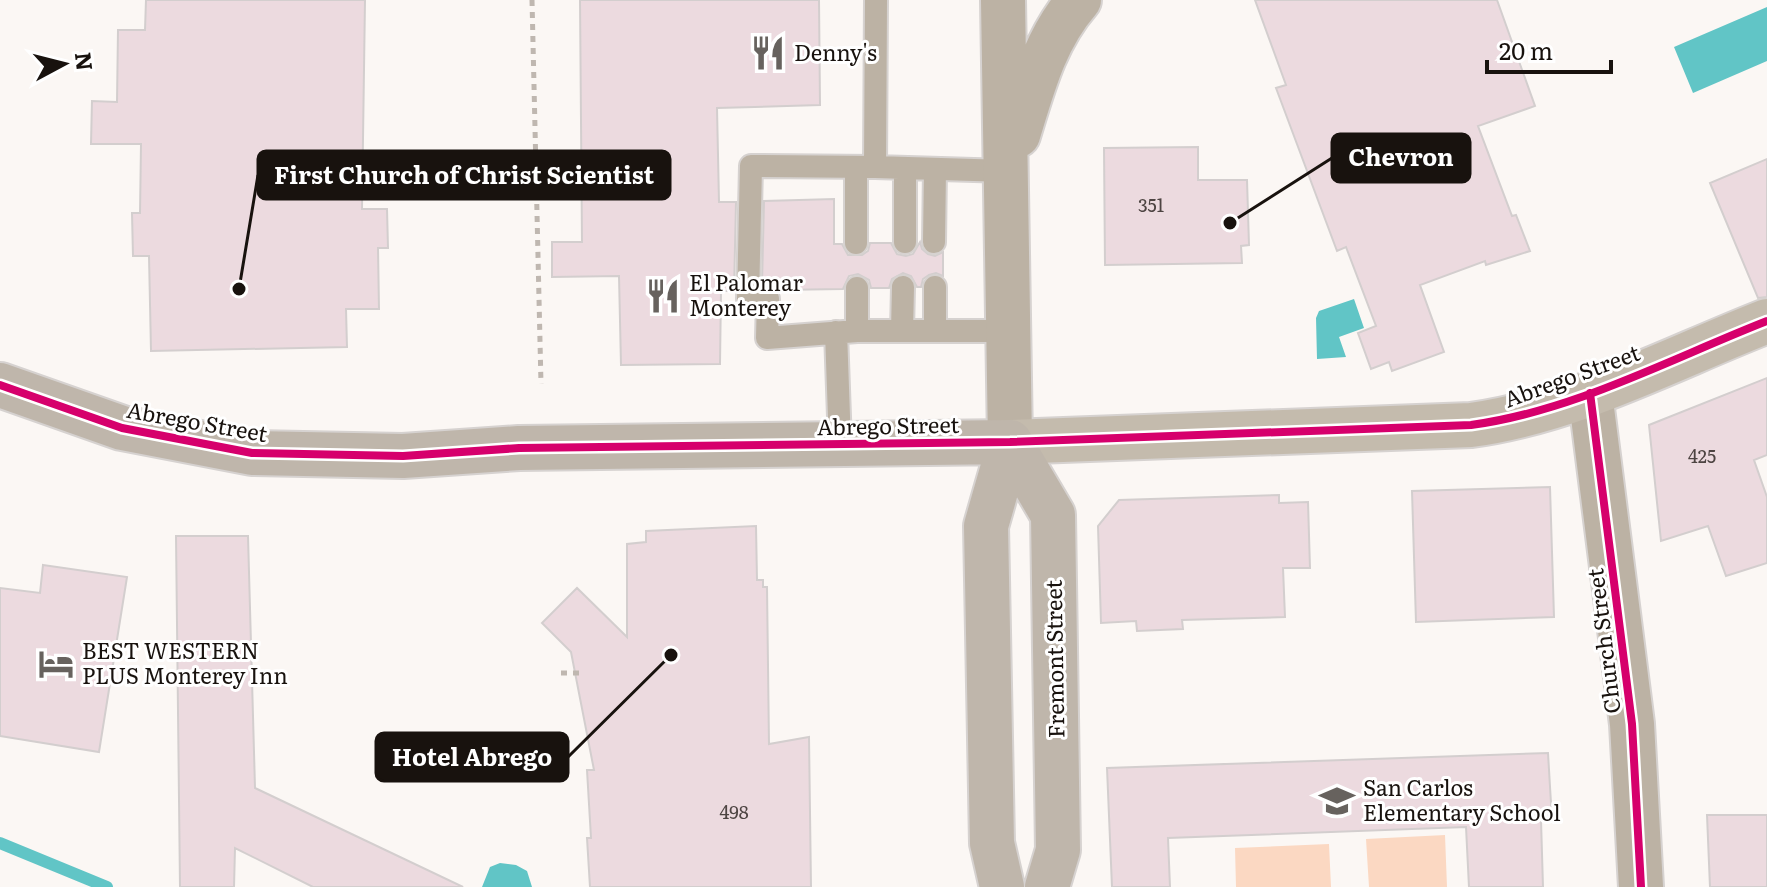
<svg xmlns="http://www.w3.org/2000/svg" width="1767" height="887" font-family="Literata,serif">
<rect width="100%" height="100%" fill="#fbf7f4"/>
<path fill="#fbd8c2" d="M1445,835l2,52h-78l-3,-48z
M1329,844l2,43h-95l-1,-39z"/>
<path fill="#61c5c6" d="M1767,7v54l-74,32 -19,-46z
M1354,299l10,29 -25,9 7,20 -29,2 -1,-41 3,-7z
M500,863l16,2 11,6 5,16h-50l8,-20z"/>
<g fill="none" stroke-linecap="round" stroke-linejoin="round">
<path stroke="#61c5c6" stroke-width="12" d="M0,843l107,44"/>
</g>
<path fill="#ecdadf" stroke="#d3cece" stroke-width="2" d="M146,0h219l-3,209h25l1,39h-10l1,61h-33l1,38 -196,4 -2,-95h-16l-1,-43h8l1,-69h-50l1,-43 25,1 1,-72h27z
M580,0h239l1,105 -103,3 2,94h17l-2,89h-13l-1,73 -99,1 -2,-89 -67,1v-35h30z
M1255,0h242l38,106 -57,20 34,90 4,-1 14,36 -44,14 -1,-4 -65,24 24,67 -52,19 -3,-9 -18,7 -13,-36 18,-7 -30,-79 -9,4 -61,-163 10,-3z
M1198,147v33h49l2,65 -8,1 1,17 -137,2 -1,-117z
M1767,159v138l-9,1 -48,-115z
M834,199v45h8l6,11h14l6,-4 2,-8h21l6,11 9,2 7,-2 7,-12 2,7 6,5 7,2 8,-4v24l-7,-3 -7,2 -6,4 -2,8h-4l-6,-11 -8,-3 -11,6 -3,9h-18l-2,-8 -11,-6 -9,2 -6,13 -65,1 -4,-3 -12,-2 2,-84z
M1767,378v77l-13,5 13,37v66l-41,13 -18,-50 -47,15 -12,-116z
M1550,487l4,130 -138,5 -4,-131z
M1279,495v8l29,-1 2,66h-27l2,49 -103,3 1,9 -46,2 -1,-10 -35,2 -3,-97 21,-26z
M756,526l1,54h6v7h4l2,157 40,-7 2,150h-221l-3,-49h4l-4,-68h7l-23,-118 -29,-29 35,-35 50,49v-93l19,-2v-11z
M176,536h72l7,252 208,99h-150l-78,-39 -1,39h-54z
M43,565l84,12 -28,175 -99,-16v-148l40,5z
M1548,753l4,67h-11l2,67h-74l-3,-60 -298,11 2,49h-58l-5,-119z
M1707,815h60v72h-57z"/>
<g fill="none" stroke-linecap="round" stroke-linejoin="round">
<g stroke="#d6d2d0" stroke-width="26">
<path id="service" d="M876,0l-1,167 132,4
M856,167v76
M875,167l-124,-1 -3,133h20l-1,39 90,-7h151
M905,169v73
M934,242l1,-73
M857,331v-43
M902,331l1,-44
M935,331v-44
M836,332l4,113"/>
</g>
<g stroke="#d6d2d0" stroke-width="48">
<path id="minor" d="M1590,393l42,331 9,163"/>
</g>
<g stroke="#d6d2d0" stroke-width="48">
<path id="tertiary" d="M1003,0l7,442
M1018,135c15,-49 27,-96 61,-135"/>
</g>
<g stroke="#d6d2d0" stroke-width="48">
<path id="secondary" d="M1010,442l461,-17c103,-14 199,-66 296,-104"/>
</g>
<g stroke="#d6d2d0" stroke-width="48">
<path id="primary" d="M0,385l122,43 130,25 151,3 116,-8 491,-6
M1010,442l43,73 5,335 -11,37
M1002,887l-10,-44 -6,-317 24,-84"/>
</g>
<path stroke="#bfb7b0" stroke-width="5" stroke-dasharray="6 6" stroke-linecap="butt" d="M532,0l9,384
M561,673h24"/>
<use href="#service" stroke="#bcb2a4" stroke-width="22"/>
<use href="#minor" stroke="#bcb2a4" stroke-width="44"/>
<use href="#tertiary" stroke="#bcb2a4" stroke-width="44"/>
<use href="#secondary" stroke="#c4bbad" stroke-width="44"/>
<use href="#primary" stroke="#bfb6ab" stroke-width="44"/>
<g stroke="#fff" stroke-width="13">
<path id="cycleway" d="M0,385l122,43 130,25 151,3 116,-8 491,-6 461,-17c103,-14 199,-66 296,-104
M1590,393l42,331 9,163"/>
</g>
<use href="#cycleway" stroke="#d6006c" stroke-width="8"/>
</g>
<defs>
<g id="restaurant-bare" transform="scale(2.76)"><path d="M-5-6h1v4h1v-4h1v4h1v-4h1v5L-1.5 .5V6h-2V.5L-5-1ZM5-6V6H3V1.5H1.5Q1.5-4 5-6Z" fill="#67625e" stroke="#fff" stroke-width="2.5" paint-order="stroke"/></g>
<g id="hotel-bare" transform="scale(2.76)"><path d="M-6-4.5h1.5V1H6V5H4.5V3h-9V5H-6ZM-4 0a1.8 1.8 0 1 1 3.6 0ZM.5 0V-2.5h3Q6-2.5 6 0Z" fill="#67625e" stroke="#fff" stroke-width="2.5" paint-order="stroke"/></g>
<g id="school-bare" transform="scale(2.76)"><path d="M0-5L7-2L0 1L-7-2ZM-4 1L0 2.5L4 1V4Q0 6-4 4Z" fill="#67625e" stroke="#fff" stroke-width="2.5" paint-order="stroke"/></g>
</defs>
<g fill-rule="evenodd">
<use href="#restaurant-bare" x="768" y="53"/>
<use href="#restaurant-bare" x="663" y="296"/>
<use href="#hotel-bare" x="56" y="664"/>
<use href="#school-bare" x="1337" y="801"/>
</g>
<g text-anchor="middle" stroke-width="6" stroke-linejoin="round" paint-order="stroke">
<g font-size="18" fill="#4d4442">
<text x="1151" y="212">351</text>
<text x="1702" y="463">425</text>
<text x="734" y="819">498</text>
</g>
<g font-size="22" fill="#18120e" stroke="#fff" text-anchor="start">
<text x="794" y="61">Denny's</text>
<text x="689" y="291">El Palomar<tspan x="689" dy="25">Monterey</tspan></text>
<text x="82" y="659">BEST WESTERN<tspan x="82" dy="25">PLUS Monterey Inn</tspan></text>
<text x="1363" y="796">San Carlos<tspan x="1363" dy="25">Elementary School</tspan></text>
</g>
<g font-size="22" fill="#18120e" stroke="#fff">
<text transform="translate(1572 376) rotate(-20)" y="8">Abrego Street</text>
<text transform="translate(197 422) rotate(10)" y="8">Abrego Street</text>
<text transform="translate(888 426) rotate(-1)" y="8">Abrego Street</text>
<text transform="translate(1604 641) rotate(-97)" y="8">Church Street</text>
<text transform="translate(1055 659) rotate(-91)" y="8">Fremont Street</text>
</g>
</g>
<path fill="none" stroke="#18120e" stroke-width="3" d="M1230 223L1332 158M239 289L258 175M671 655L568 757"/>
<g fill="#18120e" stroke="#fff" stroke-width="3">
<circle cx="1230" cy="223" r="8"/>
<circle cx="239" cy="289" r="8"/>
<circle cx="671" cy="655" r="8"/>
</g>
<g fill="#18120e" stroke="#18120e" stroke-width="3">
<rect x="1332" y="134" width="138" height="48" rx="8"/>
<rect x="258" y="151" width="412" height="48" rx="8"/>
<rect x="376" y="733" width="192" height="48" rx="8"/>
</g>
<g font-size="24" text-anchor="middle" font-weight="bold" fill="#fff">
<text x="1401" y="166">Chevron</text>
<text x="464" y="184">First Church of Christ Scientist</text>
<text x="472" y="766">Hotel Abrego</text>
</g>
<g transform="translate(64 64) rotate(83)" stroke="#ffffff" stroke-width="6" paint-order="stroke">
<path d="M0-6L14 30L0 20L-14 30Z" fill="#18120e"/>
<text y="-12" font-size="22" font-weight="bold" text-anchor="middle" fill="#18120e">N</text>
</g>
<path d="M1487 60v12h124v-12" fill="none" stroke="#18120e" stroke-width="4"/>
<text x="1499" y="60" font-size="24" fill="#18120e" stroke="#ffffff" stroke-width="6" paint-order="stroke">20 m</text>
</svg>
